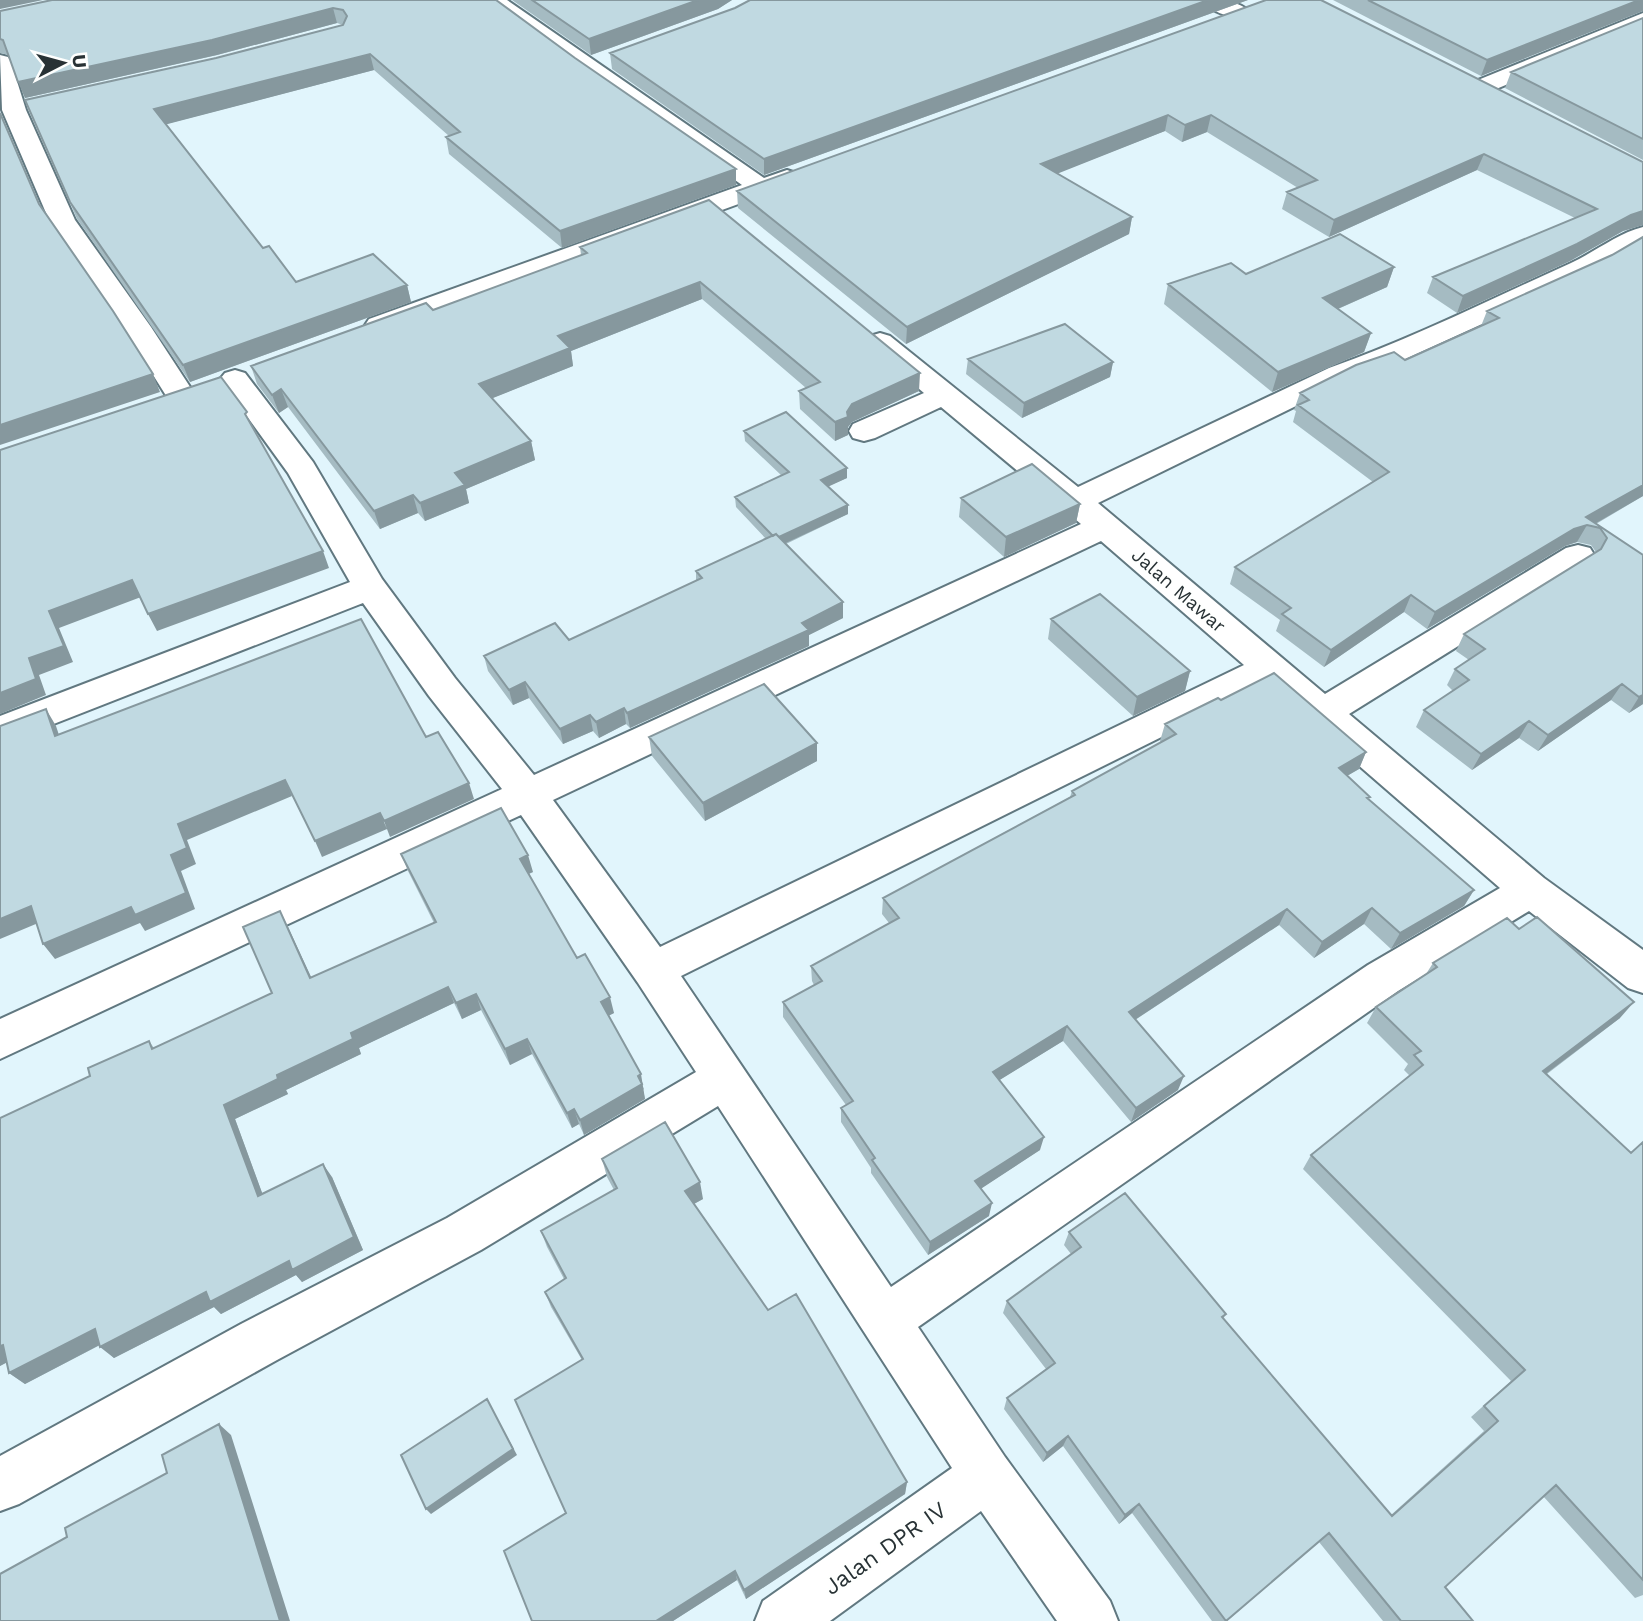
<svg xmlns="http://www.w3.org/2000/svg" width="1643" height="1621" font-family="'Work Sans',sans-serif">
<rect width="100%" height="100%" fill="#e1f5fc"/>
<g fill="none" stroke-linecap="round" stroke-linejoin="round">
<g stroke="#617880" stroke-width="4">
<path id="minor" d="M482,0h25l257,178 23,-8 9,3 4,5 -4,5 -407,148 -10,3 -10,-3 -4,-6 4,-6 373,-134z
M1201,0c17,0 39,0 50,13l-3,5c-14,3 -38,-7 -47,-18z
M1643,13v15l-154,64h-16l-4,-5 4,-5z
M0,55l8,2 3,5 15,48 49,110 76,107 45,69 -4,6 -11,3 -11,-3 -47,-75 -74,-107 -47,-110z
M1643,227v19l-40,23 -211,96 -43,15 -251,123 227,191 241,-146 12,-3 12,3 5,8 -5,8 -241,150 195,164 99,72v43l-15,-5 -99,-77 -131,80 -480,336 87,130 105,144 8,20h-61l-76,-110 -151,110h-75l8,-20 189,-133 -234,-362 -237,144 -204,110 -258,144 -19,7v-55l241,-132 206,-106 249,-146 -58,-89 -117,-168 -521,244v-40l502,-230 -73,-93 -66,-93 -363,142v-29l350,-134 -62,-109 -68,-94 5,-6 10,-3 10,3 68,89 69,117 73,99 79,97 547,-251 -140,-117 -66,31 -11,3 -11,-3 -4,-7 4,-7 71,-31 -54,-45 -4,-6 4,-6 10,-3 10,3 188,151 251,-119c83,-29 162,-69 242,-105 24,-11 47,-30 72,-36zM1101,541l143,124 -584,282 -107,-147zM1266,685l234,203 -132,77 -477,322 -210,-311z"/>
</g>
<use href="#minor" fill="#fff" fill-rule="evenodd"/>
</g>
<path fill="#a5bbc2" d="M496,0l79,58 161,111v16l-174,63 -113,-94 -3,-17 3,-1 -75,-66 -208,54 97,124 33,34 111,3 4,17 -221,80 -113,-163 -52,-119 191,-42 127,-33 -6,-2 -120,32 -192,43 -16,-43 -9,-2v-42z
M512,0h220l-14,9 -127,46z
M1248,0l-484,175 -152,-106 -2,-16 125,-45z
M1266,0l377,162v63l-20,6 -53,30 -113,52 -30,-20 6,-16 142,-59 -98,-48 -148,67 -47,-28 5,-17 11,-4 -91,-56 -25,10 -17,-11 -108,42 75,44 -3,17 -223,110 -168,-136 -1,-17z
M1333,0h310l-162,76z
M1643,18v142l-138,-72 6,-16z
M709,200l210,191 -67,31 -4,5v8l-13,6 -35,-32 -1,-18 7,-3 -104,-89 -131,52 2,15 -81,32 39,43 4,19 -69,29 3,14 -44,18 -7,-8 -38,16 -92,-122 -9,6 -22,-29 -6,-18 182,-56 148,-55 -1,-8z
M1643,237v259l-47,28 47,31v149l-14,9 -18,-13 -73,51 -19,-13 -47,32 -56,-43 8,-17 29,-19 -6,-6 8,-16 14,-9 -13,-9 8,-17 132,-82 -5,-7 -14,-3 -12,4 -138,83 -23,-17 -80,55 -48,-36 4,-11 -50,-36 5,-17 138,-85 -80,-60 3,-11 -2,-1 6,-17 105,-33 76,-34 6,-15 125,-56z
M1394,267l-7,20 -49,22 33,24 -7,19 -92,40 -108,-88 4,-20 78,-10z
M968,359l145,3 -3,15 -88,41 -56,-44z
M744,431l103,37v10l-19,8 20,19v9l-62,30 57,74 -34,17v11l-179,82 -4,-4 -27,14 -6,-7 -30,13 -34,-46 -16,7 -25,-34 -4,-15 85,-16 127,-59v-10l70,-32 -30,-32 -1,-10 47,-21 -37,-35z
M961,498l119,6 -4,19 -72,34 -45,-40z
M1051,619l139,52 -5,20 -52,25 -85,-77z
M1221,700l145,52 -7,17 -12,7 23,21 -1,2 105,91 -10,16 -73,43 -27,-25 -50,34 -35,-33 -144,95 43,70 -47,32 -68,-81 -64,39 41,70 -59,38 8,28 -61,39 -57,-82v-5l-30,-46v-14l5,-3 -63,-88v-15l31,-17 -2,-4 -1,-15 78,-43 -7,-9 1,-16 187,-101 2,-6 89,-49 -1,-1 5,-17z
M649,737l168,24 -112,60 -53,-65z
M401,854l132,18 -4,2 48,84 37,55 -6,3 36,73 -1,1 2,9 -61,36 -5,-11 -7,4 -40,-74 -22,11 -29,-55 -19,9 -8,-16 -95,45 2,6 -75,36 2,4 -53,25 27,74 70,-16 31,73 -61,32 -6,-7 -75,39 -7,-7 -100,51 -14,-13 -75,39 -16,-11 -2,-11 -7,4 90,-290 59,-35 5,7 118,-55 8,-82 31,67 123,-55 -26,-52z
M1433,963l187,55 -73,56 84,79 12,-11v453l-8,3 -92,-102 -98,91 28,34h-90l-64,-79 -92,79h-15l-80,-108 -13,11 -56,-78 -20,16 -39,-53 3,-11 39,-29 -43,-56 4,-12 64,-47 -7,-9 5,-13 157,82 -3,5 168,196 93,-84 -13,-14 40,-36 -208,-212 8,-14 99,-79 -6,-6 4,-6 -41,-41 9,-16 50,-33z
M602,1159l101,40 -9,5 74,106 139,172 -2,12 -159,105 -9,-19 -64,41h-141l34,-108 16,-153 -31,-53 -6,-15 19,-13 -17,-32 -6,-16 73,-41 -7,-13z"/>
<path fill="#86989e" d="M0,0h43l-43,9z
M698,0h34l-14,9 -127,46 -2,-16z
M1208,0h40l-484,175v-16z
M1639,0h4v11l-162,65 6,-16z
M333,8l4,15 -120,32 -192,43 -7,-16z
M370,54l4,16 -214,56 -6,-17z
M1168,115l-3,16 -126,50 2,-17z
M1211,115l-4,17 -25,10 3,-17z
M1484,154l-7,16 -148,67 5,-17z
M736,169v16l-174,63 -2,-17z
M1643,211v14l-20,6 -53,30 -113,52 6,-17 168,-81z
M1132,217l-3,17 -223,110 1,-17z
M1394,267l-7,20 -70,31 6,-20z
M700,282l2,17 -131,52 2,15 -90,36 -4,-18 79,-48z
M407,285l4,17 -221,80 -7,-17z
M1371,333l-7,19 -92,40 6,-20z
M1113,362l-3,15 -88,41 2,-15z
M920,373l-1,18 -67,31 -4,5v8l-13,6v-19l12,-10 5,-8z
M153,374l7,18 -160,53v-20z
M281,389l7,18 -9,6 -7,-18z
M531,441l4,19 -69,29 3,14 -44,18 -5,-18 35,-30z
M847,468v10l-26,12v-10z
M1643,485v11l-52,30 -4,-1 -10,17 -12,4 -138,83 8,-17 151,-95z
M413,495l5,18 -38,16 -6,-18z
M1080,504l-4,19 -72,34 2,-20z
M848,505v9l-73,34v-10z
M323,551l6,17 -172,63 -9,-17z
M132,580l9,17 -82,31 14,34 -34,13 7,20 -46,19v-21l29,-35 20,-47z
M1411,595l-7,17 -80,55 7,-17z
M843,602v16l-34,17v11l-179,82 -3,-15z
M1190,671l-5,20 -52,25 4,-19z
M525,682l4,16 -16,7 -4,-15z
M1622,684l-11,16 -73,51 10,-16z
M1643,695v9l-14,9 10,-16z
M624,708l2,16 -27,14 -3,-16z
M46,709l10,17 9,27 -10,-17z
M590,715l3,16 -30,13 -3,-15z
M1529,721l-10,17 -47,32 9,-16z
M817,743v18l-112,60 -2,-18z
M1366,752l-7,17 -28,16 8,-17z
M285,780l7,16 -105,44 9,24 -15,7 14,38 -50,22 -5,-8 -85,36 -12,-15 128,-89 7,-31z
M469,783l5,16 -84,38 -6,-16z
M380,813l7,16 -65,28 -7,-16z
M528,855l5,17 -8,3 -5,-16z
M1474,890l-10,16 -73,43 9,-16z
M31,906l12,15 -43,18v-20z
M1372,908l-8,16 -50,34 8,-16z
M1287,909l-8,16 -155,102 5,-15z
M280,911l8,16 31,67 -9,-16z
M448,987l6,16 -95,45 2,6 -75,36 2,4 -53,25 33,90 -10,-13 -34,-91 127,-72z
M476,994l5,16 -19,9 -6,-16z
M610,997l4,16 -10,5 -3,-16z
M1634,1002l-14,16 -89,67 12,-14z
M1067,1026l-4,15 -73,45 3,-14z
M527,1039l5,15 -22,11 -5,-16z
M641,1074l4,25 -61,36 -4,-15z
M1184,1076l-6,14 -47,32 5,-14z
M574,1109l5,15 -7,4 -5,-15z
M1044,1137l-4,13 -67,44 2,-13z
M323,1164l9,13 31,73 -61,32 -6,-7 -75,39 -7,-7 -100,51 -14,-11z
M700,1182l3,17 -15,8 -3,-16z
M992,1203l-3,13 -61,39 2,-13z
M95,1329l14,11 -84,44 -16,-11z
M3,1345l16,11 -19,10v-20z
M490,1405l27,50 -86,59 -5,-5z
M219,1424l12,11 59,186h-10z
M1068,1436l-5,10 -20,16 4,-9z
M907,1482l-2,12 -159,105 -2,-9z
M1139,1504l-7,9 -13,11 6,-9z
M735,1571l2,9 -64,41h-17z"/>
<path fill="#c0d9e1" stroke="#86989e" stroke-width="2" d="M52,0h444l79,58 161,111 -176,62 -114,-94 14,-5 -90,-78 -216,55 109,139 6,-2 27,36 77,-28 34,31 -224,80 -113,-163 -45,-102 191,-42 127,-33 4,-9 -4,-6 -10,-2 -121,32 -194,42 -15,-42 -3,-1v-28z
M532,0h166l-109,39z
M750,0h458l-444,159 -154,-106 125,-45z
M1266,0h55l322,162v49l-12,4 -54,29 -114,52 -30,-19 164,-68 -113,-55 -150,66 -47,-28 30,-12 -106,-65 -26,10 -17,-10 -127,49 91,53 -225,110 -170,-136z
M1368,0h271l-152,60z
M1643,18v121l-132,-67z
M0,113l39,91 74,107 40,63 -153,51z
M709,200l211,173 -68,31 -5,8 1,5 -13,5 -36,-31 21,-9 -120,-100 -142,54 12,12 -91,36 52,57 -76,32 10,12 -45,18 -7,-8 -39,16 -93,-122 -9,6 -21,-29 175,-63 7,7 154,-57 -7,-6z
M1340,234l54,33 -71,31 48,35 -93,39 -110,-88 63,-21 15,11z
M1643,237v248l-57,32 57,38v140l-4,2 -17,-13 -74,51 -19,-14 -48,33 -57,-44 45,-30 -14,-11 30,-20 -21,-15 137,-85 6,-11 -7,-10 -13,-3 -13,4 -139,83 -24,-17 -80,55 -49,-36 9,-6 -56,-41 154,-95 -91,-67 11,-5 -9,-7 56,-28 38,-13 11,8 94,-42 -12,-7 125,-56z
M1065,324l48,38 -89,41 -56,-44z
M221,377l26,35 -2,2 78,137 -175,63 -16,-34 -83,31 15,35 -35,12 7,21 -36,14v-243z
M786,412l61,56 -26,12 27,25 -69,32 -3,-3 -3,2 -38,-39 54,-25 -45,-41z
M1032,464l48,40 -74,33 -45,-39z
M776,534l67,68 -41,21 7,7 -182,83 -3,-5 -28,14 -6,-7 -30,14 -35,-47 -16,8 -25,-34 71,-33 14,17 133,-62 -6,-7z
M1100,594l90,77 -53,26 -86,-78z
M361,619l65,118 12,-5 31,51 -85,38 -4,-8 -65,28 -30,-61 -107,44 9,24 -16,7 15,38 -51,22 -4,-8 -88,37 -12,-38 -31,13v-193l46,-17 9,27z
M1274,673l92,79 -27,16 31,29 -3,1 107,92 -74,43 -28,-25 -50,34 -35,-33 -158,103 55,64 -48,32 -69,-82 -74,46 51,65 -69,44 17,22 -62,39 -58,-82 3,-2 -34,-50 12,-7 -70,-99 39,-21 -11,-15 88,-48 -16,-20 192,-103 -3,-4 104,-57 -11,-10 53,-26 3,2z
M764,684l53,59 -114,60 -54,-66z
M501,808l27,47 -8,4 57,99 8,-4 25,43 -9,5 40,72 -3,2 4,8 -62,36 -6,-11 -7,4 -40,-74 -22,10 -29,-55 -20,9 -8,-16 -97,46 2,6 -76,36 1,4 -54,26 34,91 65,-32 31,73 -62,33 -3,-9 -79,41 -4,-10 -106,55 -5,-18 -86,44 -6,-28 -3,1v-228l90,-42 -2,-8 61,-27 3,8 120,-56 -29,-66 37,-16 30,67 126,-56 -35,-68z
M1537,917l97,85 -91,69 88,82 12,-11v438l-87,-95 -111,102 28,34h-72l-72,-88 -103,88 -87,-117 -14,11 -57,-79 -21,17 -40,-55 48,-35 -48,-62 74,-54 -12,-15 56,-39 101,121 -4,3 170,199 106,-95 -14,-15 41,-36 -214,-215 112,-90 -9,-10 7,-4 -45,-44 61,-40 -4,-4 74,-45 12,11z
M665,1122l35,60 -15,9 83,119 28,-16 111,188 -163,108 -9,-19 -79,50h-124l-28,-70 62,-38 -51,-113 68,-41 -38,-67 21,-14 -25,-47 76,-43 -15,-29z
M487,1399l26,50 -87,60 -25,-54z
M219,1424l61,197h-280v-47l67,-37 -2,-9 102,-55 -5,-18z"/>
<g text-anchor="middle" stroke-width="5" stroke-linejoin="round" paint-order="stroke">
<g font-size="19" fill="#283235" stroke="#fefffe">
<text transform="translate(1179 590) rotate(41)" y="7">Jalan Mawar</text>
</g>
<g font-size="23" fill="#283235" stroke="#fefffe">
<text transform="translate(885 1548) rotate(-35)" y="8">Jalan DPR IV</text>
</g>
</g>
<g transform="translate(63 63) rotate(84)" stroke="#fefffe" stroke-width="5" paint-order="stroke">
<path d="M0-5L12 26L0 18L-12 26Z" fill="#283235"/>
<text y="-10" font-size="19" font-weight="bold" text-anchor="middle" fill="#283235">U</text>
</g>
</svg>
